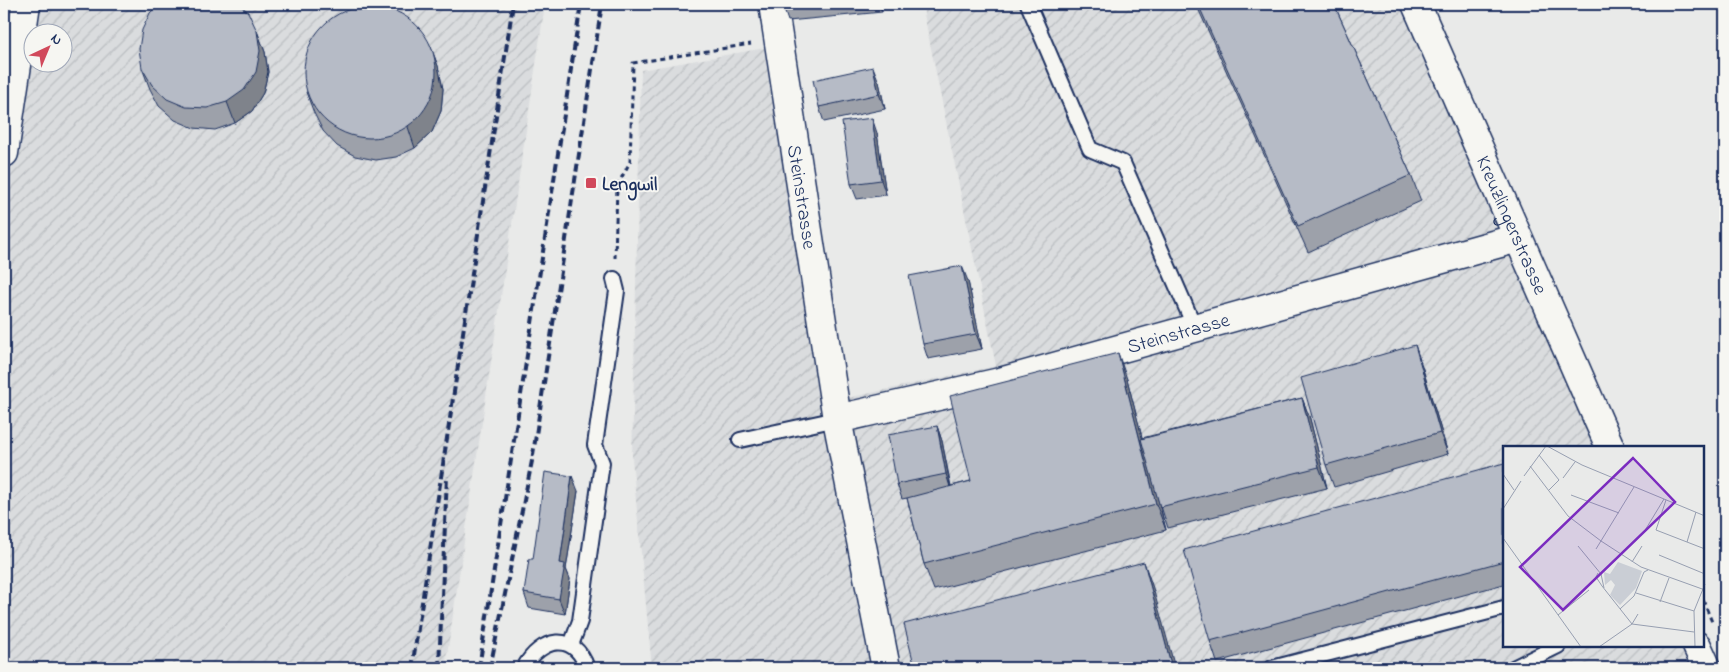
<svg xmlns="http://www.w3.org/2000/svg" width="1729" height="672" font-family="'Indie Flower',sans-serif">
<defs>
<pattern id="industrial-furrows" width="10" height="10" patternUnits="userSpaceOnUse" patternTransform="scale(1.25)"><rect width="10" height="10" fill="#dadcde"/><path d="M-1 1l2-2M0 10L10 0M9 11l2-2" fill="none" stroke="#babdc1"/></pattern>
</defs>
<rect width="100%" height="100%" fill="#e9eae9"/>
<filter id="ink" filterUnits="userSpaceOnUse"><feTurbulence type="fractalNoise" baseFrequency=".02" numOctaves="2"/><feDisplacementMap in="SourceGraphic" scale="10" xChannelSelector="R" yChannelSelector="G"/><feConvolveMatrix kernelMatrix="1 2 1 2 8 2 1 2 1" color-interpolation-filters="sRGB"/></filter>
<g filter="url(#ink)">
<path fill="url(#industrial-furrows)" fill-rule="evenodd" d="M26,4h519l-100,664h-441v-515zM32,32h30v30h-30z
M922,4h494l194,443h-106v199h193l10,22h-1055l-20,-210 9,-388 124,-22 55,356 176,-38z"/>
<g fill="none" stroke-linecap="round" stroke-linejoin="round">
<g stroke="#1b2f5e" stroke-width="18">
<path id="lane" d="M1028,4l62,145 33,14 72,165
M740,440l97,-21
M571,645l9,-24 22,-158 -7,-18 22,-154 -3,-12
M524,668c16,-30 50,-38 63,0
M1272,668l232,-60
M1513,668l45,-22"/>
</g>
<g stroke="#1b2f5e" stroke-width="31">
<g id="street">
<path id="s1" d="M773,4l64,415 49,249"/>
<path d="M4,153l22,-149"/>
<path id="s2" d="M837,419l163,-37 518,-144"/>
</g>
</g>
<g stroke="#1b2f5e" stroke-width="31">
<g id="secondary">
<path id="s3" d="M1416,4l194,443"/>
<path d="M1697,646l10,22"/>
</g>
</g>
<path stroke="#1b2f5e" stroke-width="3" stroke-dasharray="5 4" stroke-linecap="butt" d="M615,258l2,-72 13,-24 3,-99 118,-19
M1703,600l9,22"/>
<use href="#lane" stroke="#f6f6f2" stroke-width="14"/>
<use href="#street" stroke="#f6f6f2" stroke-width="28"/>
<use href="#secondary" stroke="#f6f6f2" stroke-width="28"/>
<path stroke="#1b2f5e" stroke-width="4" stroke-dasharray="8 4" stroke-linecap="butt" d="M412,668l101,-664
M439,668l8,-192
M479,668l102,-664
M490,668l42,-207 70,-457"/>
</g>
<path fill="#9da1aa" stroke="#1b2f5e" d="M782,4h99l1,8 -94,9z
M1196,4h138l77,171 10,26 -113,51z
M257,31l8,21 3,20 -5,21 -11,18 -17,12 -20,7 -21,-2 -19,-8 -16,-14 -9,-17 -8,-21z
M430,45l8,21 5,23 -2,22 -9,21 -17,16 -19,9 -20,3 -21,-4 -18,-10 -14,-15 -9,-18 -8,-21z
M879,82l6,27 -61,13 -5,-15z
M877,133l9,62 -29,4 -6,-15z
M968,281l14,68 -54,10 -5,-15z
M1422,366l26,88 -114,33 -8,-22z
M1127,379l15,59 160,-40 8,21 17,69 -159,40 -11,-34 9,36 -232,60 -10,-26 -17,-66 -5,1 -5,-15 40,-58 5,15 9,45 20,-5z
M1504,463v121l-287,78 -7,-21z
M578,491l-12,78 4,10 -5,35 -36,-6 -5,-15 9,-34z"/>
<path fill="#7f838b" stroke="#1b2f5e" d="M879,4h2l1,8z
M257,31l8,21 3,20 -5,21 -11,18 -17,12 -8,-21z
M430,45l8,21 5,23 -2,22 -9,21 -17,16 -7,-21z
M873,67l6,15 6,27 -6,-15z
M872,118l5,15 9,62 -5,-15z
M962,266l6,15 14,68 -6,-15z
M1415,345l7,21 26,88 -8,-21z
M1118,353l9,26 39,151 -10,-26z
M1302,398l8,21 17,69 -8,-21z
M937,426l5,15 9,49 -5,-16z
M572,476l6,15 -12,78 4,10 -5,35 -6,-15 1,-36z
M1144,562l9,26 22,80h-3z"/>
<path fill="#b6bbc6" stroke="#1b2f5e" d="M159,4h80l9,8 9,19 3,20 -4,21 -12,18 -17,12 -20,6 -21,-1 -19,-8 -15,-14 -10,-17 -3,-19 3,-19 8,-17z
M782,4h24l-24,2z
M1198,4h136l77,171 -113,51z
M304 72a66 66 0 1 1 132 0a66 66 0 1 1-132 0Z
M873,67l6,27 -60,13 -6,-27z
M872,118l9,62 -30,4 -9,-62z
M962,266l14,68 -53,10 -14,-68z
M1415,345l25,88 -114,32 -25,-87z
M1118,353l38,151 -232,60 -17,-66 64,-17 -21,-85z
M1302,398l17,69 -159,40 -19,-68z
M937,426l9,48 -49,10 -9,-49z
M1504,463v98l-294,80 -26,-91z
M545,472l27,4 -12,87 5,1 -6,35 -35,-6 5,-34h4z
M1144,562l28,106h-257l-11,-44z"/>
</g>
<rect fill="#d1495b" stroke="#f6f6f2" stroke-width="2" x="585" y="177" width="12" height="12" rx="2.5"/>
<g text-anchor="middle" stroke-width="4" stroke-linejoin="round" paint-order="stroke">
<g font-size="20" font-weight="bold" fill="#1b2f5e" stroke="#f6f6f2" text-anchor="start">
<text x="602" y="190">Lengwil</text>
</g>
<g font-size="20" fill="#1b2f5e" stroke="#f6f6f2">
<text dy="7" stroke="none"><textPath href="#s1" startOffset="195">Steinstrasse</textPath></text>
<text dy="7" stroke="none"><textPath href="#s3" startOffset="241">Kreuzlingerstrasse</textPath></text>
<text dy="7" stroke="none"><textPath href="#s2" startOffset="352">Steinstrasse</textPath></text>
</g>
</g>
<g transform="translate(1503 446)">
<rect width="201" height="201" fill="#e9eae9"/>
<path d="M115,116l24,9 -6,17 -16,17 -10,-10 5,-10 -4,-5 -6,5 -1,-13 6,2z" fill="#caced5"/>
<path fill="none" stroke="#979fb1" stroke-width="1" d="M44,0l35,19 123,51M36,9l20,25 -10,10M27,20l38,50 33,25 40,26 64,23M0,28l11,16M21,30l22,-30M60,32l12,-16M68,49l48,18M163,54l-10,30 49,19M0,63l18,-28M141,86l20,-33M0,92l78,109M184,96l9,-30M75,100l23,28 3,14M93,103l38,-62M156,109l46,19M129,116l10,-16M95,127l-2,4 6,9 30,38 62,8M133,147l58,18M157,156l9,-24M117,163l14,-13 10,-24 4,-2M55,169l31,-25M96,201l33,-23 6,-10M192,201l-1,-36 11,-27"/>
<path fill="#7b2cbf" fill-opacity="0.15" stroke="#7b2cbf" stroke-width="2.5" d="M130,12l42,44 -112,108 -43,-43z"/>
<rect width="201" height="201" fill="none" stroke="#1b2f5e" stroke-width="2.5"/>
</g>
<rect width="1729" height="672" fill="none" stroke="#f6f6f2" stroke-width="20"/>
<rect x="10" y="10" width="1709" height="652" fill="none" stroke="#1b2f5e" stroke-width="2" filter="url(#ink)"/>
<g transform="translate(48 48) rotate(44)"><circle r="24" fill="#f6f6f2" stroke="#9ea6b7"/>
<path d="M0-4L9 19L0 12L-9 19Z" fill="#d1495b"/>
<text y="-8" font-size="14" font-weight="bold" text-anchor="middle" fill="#1b2f5e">N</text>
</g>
</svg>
